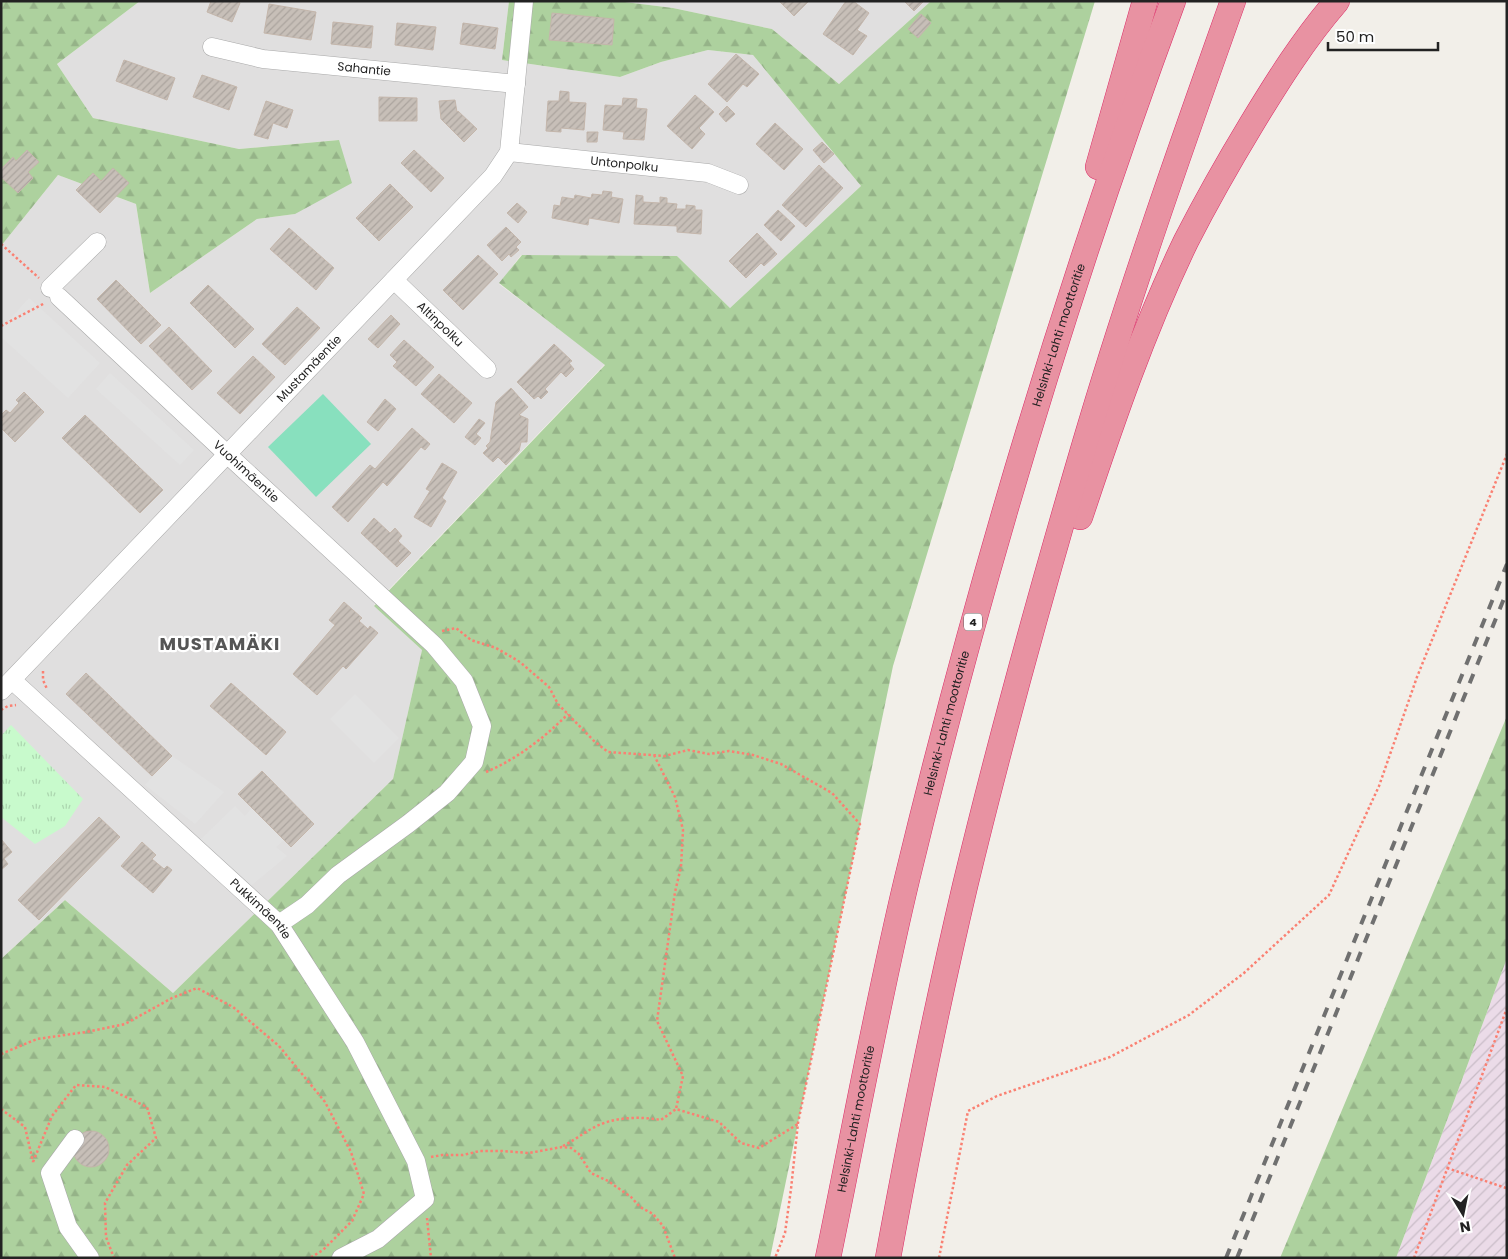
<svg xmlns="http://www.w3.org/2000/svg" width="1508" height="1259" font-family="Poppins,sans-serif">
<defs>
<pattern id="industrial-furrows" width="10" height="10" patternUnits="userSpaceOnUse" patternTransform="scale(1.25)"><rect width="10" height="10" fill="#ebdbe8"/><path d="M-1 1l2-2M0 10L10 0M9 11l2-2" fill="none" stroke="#c9bcc7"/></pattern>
<pattern id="forest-firs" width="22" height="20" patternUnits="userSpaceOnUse" patternTransform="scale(1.25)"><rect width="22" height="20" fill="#add19e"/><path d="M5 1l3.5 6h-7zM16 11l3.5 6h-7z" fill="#95b388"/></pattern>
<pattern id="park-tufts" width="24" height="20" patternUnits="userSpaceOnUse" patternTransform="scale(1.25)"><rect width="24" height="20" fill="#c8facc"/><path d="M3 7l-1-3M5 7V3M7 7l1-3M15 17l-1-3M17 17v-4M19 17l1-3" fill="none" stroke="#acd6af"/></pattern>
<pattern id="building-hatch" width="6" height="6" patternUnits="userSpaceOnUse" patternTransform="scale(1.25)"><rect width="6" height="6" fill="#c7bfb8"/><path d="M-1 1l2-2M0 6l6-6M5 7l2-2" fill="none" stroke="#aba49e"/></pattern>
</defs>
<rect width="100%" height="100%" fill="#f2efe9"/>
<path fill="#e0dfdf" d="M140,1h369l-7,59 118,17 41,-15 47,-12 45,5 108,131 -131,122 -53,-52 -156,-1 -22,29 106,80 -231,241 48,45 -29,129 -220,214 -108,-93 -64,59v-713l57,-71 78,29 14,89 107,-74 38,-5 43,-74 -99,9 -146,-31 -36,-54z
M617,1h314l-92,83 -67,-55 -99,-21z"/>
<path fill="url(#industrial-furrows)" d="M1507,958v300h-111z"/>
<path fill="url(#forest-firs)" d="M1,1h139l-83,63 36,54 146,31 100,-9 13,43 -57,31 -38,5 -107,74 -14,-89 -78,-29 -57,71z
M509,1h108l56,7 99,21 67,55 92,-83h164l-202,665 -123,592h-769v-299l64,-59 108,93 220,-214 29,-129 -48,-44 231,-241 -106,-82 23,-28 155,1 53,52 131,-122 -108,-131 -45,-5 -47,12 -41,15 -118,-17z
M1507,716v242l-111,300h-116z"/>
<path fill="url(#park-tufts)" d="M11,725l72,74 -18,27 -30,18 -34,-27v-81z"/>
<path fill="#88e0be" d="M323,394l48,50 -55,53 -48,-50z"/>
<path fill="#e2e2e2" d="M29,298l71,65 -32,35 -67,-61v-8z
M110,373l84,77 -14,15 -84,-76z
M355,694l44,44 -25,25 -44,-44z
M172,756l52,36 -29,32 -50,-39z
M235,806l10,10 7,-8 32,32 -8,7 11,9 -40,33 -49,-47z"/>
<path fill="url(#building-hatch)" stroke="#c4b6ab" d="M211,1h25l4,2 -8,19 -25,-10z
M779,1h30l-15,15z
M846,1h7l16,12 -12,17 10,6 -14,19 -30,-21z
M904,1h20l-10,10z
M269,4l47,8 -5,28 -47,-7z
M552,13l62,6 -2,26 -63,-5z
M921,14l10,9 -13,15 -10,-9z
M333,22l40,4 -2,22 -40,-4z
M397,23l39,4 -3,23 -38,-5z
M463,23l35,5 -3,21 -35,-5z
M736,54l23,20 -12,13 -4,-3 -16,18 -19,-18z
M124,60l51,18 -8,22 -51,-19z
M202,75l35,12 -8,23 -36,-13z
M560,91l9,1v10l17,1 -2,27 -23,-2v4l-15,-1 2,-30h11z
M695,95l19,17 -15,16 6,6 -13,15 -25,-23z
M379,97l38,1v23h-38z
M623,98l14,1 -1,9 11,1 -3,31 -21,-1 1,-7 -21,-2 2,-25 17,1z
M455,100l2,12 1,-1 19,18 -13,13 -23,-23 -2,-18z
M266,101l27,9 -6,18 -14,-5 -5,16 -14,-4z
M727,106l8,8 -9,8 -7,-8z
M775,123l28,26 -19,21 -28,-26z
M587,132h11l-1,10h-10z
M822,142l12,12 -10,9 -11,-13z
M27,150l12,12 -11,10 5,6 -15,15 -17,-16v-8l12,-12 3,4z
M414,150l30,28 -13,14 -30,-29z
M819,165l24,23 -37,39 -24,-22z
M113,168l16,15 -29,30 -24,-23 17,-17 8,8z
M390,184l23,23 -34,34 -23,-23z
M603,191l9,1 -1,5 12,2 -4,24 -30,-5 -1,7 -36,-7 2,-13 6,1 2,-9 12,2 1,-4 16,3 1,-4 10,1z
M636,195l7,1v6l17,1v-6l7,1v5l10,1 -1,5h10v-4l9,1v4h7l-1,24 -24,-2v-6l-43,-2z
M517,203l10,9 -9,11 -11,-10z
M778,210l17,16 -14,15 -17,-16z
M506,227l15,15 -5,5 3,3 -8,7 -2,-3 -7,7 -15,-16z
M289,228l45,40 -18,22 -46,-41z
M757,233l20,21 -13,12 -3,-3 -15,15 -17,-17z
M478,255l20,19 -35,36 -20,-20z
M116,280l45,45 -20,19 -44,-45z
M208,285l46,44 -19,19 -45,-45z
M297,307l23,21 -35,37 -23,-21z
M391,315l9,9 -22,24 -10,-9z
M169,327l43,44 -20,19 -43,-44z
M404,340l30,27 -18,19 -23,-20 4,-4 -7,-7z
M554,344l18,17 -3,2 5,6 -8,8 -5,-5 -16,17 3,3 -7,7 -3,-3 -4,3 -17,-17z
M253,356l22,21 -35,37 -23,-21z
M439,374l33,29 -18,20 -33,-29z
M511,388l17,19 -9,8 9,4 -1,23h-6l-2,9 -13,14 -8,-8 -5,5 -10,-9 5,-5 -2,-2 4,-4 6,-40z
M24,392l20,20 -29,30 -14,-14v-6l2,-2 -2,-5 5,-5 4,3 9,-10 -3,-3z
M385,399l11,10 -18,22 -11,-9z
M85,415l78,75 -23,23 -78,-75z
M479,419l6,4 -9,11 5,4 -6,7 -10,-8z
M412,428l18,16 -5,6 -4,-3 -34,39 -4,-4 -35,40 -16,-15 38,-42 5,4z
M442,463l15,9 -15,26 4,3 -15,26 -17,-10 16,-26 -4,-2z
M374,518l16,15 5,-5 7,8 -4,5 13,12 -14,14 -36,-34z
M344,602l18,16 -3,3 9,8 2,-3 8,7 -32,36 -3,-3 -26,29 -24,-21 42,-49 -6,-5z
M86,673l86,83 -20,20 -86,-82z
M231,683l55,49 -20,23 -56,-49z
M262,771l52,53 -23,23 -53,-53z
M99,817l21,20 -81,83 -21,-20z
M1,839l11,13 -8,7 4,5 -7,6z
M142,842l14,13 -4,4 12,10 3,-3 5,4 -19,23 -32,-27z
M73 1149a18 18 0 1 1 36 0a18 18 0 1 1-36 0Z"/>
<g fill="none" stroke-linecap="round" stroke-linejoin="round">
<g stroke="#a9a9a9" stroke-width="19">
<g id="minor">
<path id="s1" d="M212,47l51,12 253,25"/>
<path id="s2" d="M509,152l199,21 31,12"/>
<path id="s3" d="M394,280l93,89"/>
<path d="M50,288l47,-46"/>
<path id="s4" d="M59,297l169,158 206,190 30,36 18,45 -8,36 -27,31 -39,31 -70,51 -31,30 -28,19"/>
<path id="s5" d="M12,680l267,244 76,118 61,119 9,38 -47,40 -37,19"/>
<path id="s6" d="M1,691l492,-515 16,-24 15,-151"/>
<path d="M75,1139l-25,34 18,54 22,31"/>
</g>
</g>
<g stroke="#dc2a67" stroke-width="26">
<g id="highway">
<path d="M1098,167l47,-166"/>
<path d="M1080,517c31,-93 63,-187 106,-276 20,-39 42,-78 65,-116 26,-43 53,-86 86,-124"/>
<path id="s7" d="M828,1258c26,-126 49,-254 79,-379 72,-298 160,-591 266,-878"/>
<path d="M888,1258c23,-125 48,-249 77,-372 36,-149 77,-297 120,-443 44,-149 96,-296 148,-442"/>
</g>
</g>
<path stroke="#fa8072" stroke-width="2.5" stroke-dasharray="2.5 2.5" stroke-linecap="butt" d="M1,244l38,34
M1,326l44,-23
M442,631l14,-3 15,12 25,8 24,14 29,25 9,17 36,37 14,11 57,4 23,-6 21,4 20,-3 24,4 28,9 51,29 28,31 -62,299 -7,66 -6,44 -10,25
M43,671v9l4,9
M1,710l7,-4 8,-1
M654,755l21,42 8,33 -2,37 -6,25 -18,129 26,55 -7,33
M486,772c31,-13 58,-34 82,-58
M1,1054l36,-15 49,-7 39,-8 47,-26 25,-10 36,19 46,39 46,56 26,50 13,42 -12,27 -29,29 -13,8
M1,1109l24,18 8,35
M563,1146c10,-5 19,-12 30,-18 19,-11 46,-12 68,-8l15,-11 43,13 22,21 18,5 39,-24
M431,1157l11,-2h21l17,-4h22l27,2 33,-6 9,1 8,6 12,19 17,8 23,16 9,10 13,7 10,12 12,32
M33,1162l19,-46 24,-31 29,2 42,20 9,31 -29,27 -22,38 1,34 8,21
M1447,1168l59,20
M427,1218l4,40
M939,1258l29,-147 29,-15 113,-39 79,-42 55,-42 85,-78 50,-109 38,-109 90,-223
M1414,1258l93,-250"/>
<use href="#minor" stroke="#fff" stroke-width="18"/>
<use href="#highway" stroke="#e892a2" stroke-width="25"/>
<path stroke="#707070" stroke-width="4" stroke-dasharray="10 10" stroke-linecap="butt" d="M1226,1258l281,-694
M1237,1258l270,-667"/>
</g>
<g text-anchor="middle" stroke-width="4.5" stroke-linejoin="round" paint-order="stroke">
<rect fill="#fff" stroke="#646464" stroke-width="1" x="964" y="613.5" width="18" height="17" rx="4"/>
<g font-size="11" font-weight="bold" fill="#222">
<text x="973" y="626">4</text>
</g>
<g font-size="12" fill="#222" stroke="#fff">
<text dy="4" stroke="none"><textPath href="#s1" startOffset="154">Sahantie</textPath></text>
<text dy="4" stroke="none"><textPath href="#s2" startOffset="116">Untonpolku</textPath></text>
<text dy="4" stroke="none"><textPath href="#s3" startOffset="64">Altinpolku</textPath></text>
<text dy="4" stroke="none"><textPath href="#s7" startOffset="952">Helsinki-Lahti moottoritie</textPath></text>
<text dy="4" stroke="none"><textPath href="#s6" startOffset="446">Mustamäentie</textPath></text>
<text dy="4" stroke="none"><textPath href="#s4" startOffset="256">Vuohimäentie</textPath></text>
<text dy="4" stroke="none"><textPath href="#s7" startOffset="548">Helsinki-Lahti moottoritie</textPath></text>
<text dy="4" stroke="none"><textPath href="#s5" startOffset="338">Pukkimäentie</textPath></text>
<text dy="4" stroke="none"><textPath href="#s7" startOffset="142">Helsinki-Lahti moottoritie</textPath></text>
</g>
<g font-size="18" font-weight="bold" letter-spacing="1" fill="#555" stroke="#fff">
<text x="220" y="650">MUSTAMÄKI</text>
</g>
</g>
<rect width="1508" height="1259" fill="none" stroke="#222222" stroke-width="5"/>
<g transform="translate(1463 1214) rotate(170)" stroke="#ffffff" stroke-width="4" paint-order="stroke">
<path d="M0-4L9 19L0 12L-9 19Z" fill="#222222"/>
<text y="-8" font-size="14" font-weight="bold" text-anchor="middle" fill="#222222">N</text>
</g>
<path d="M1328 42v8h110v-8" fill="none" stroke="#222222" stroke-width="2.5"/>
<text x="1336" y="42" font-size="15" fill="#222222" stroke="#ffffff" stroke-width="4" paint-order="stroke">50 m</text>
</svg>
